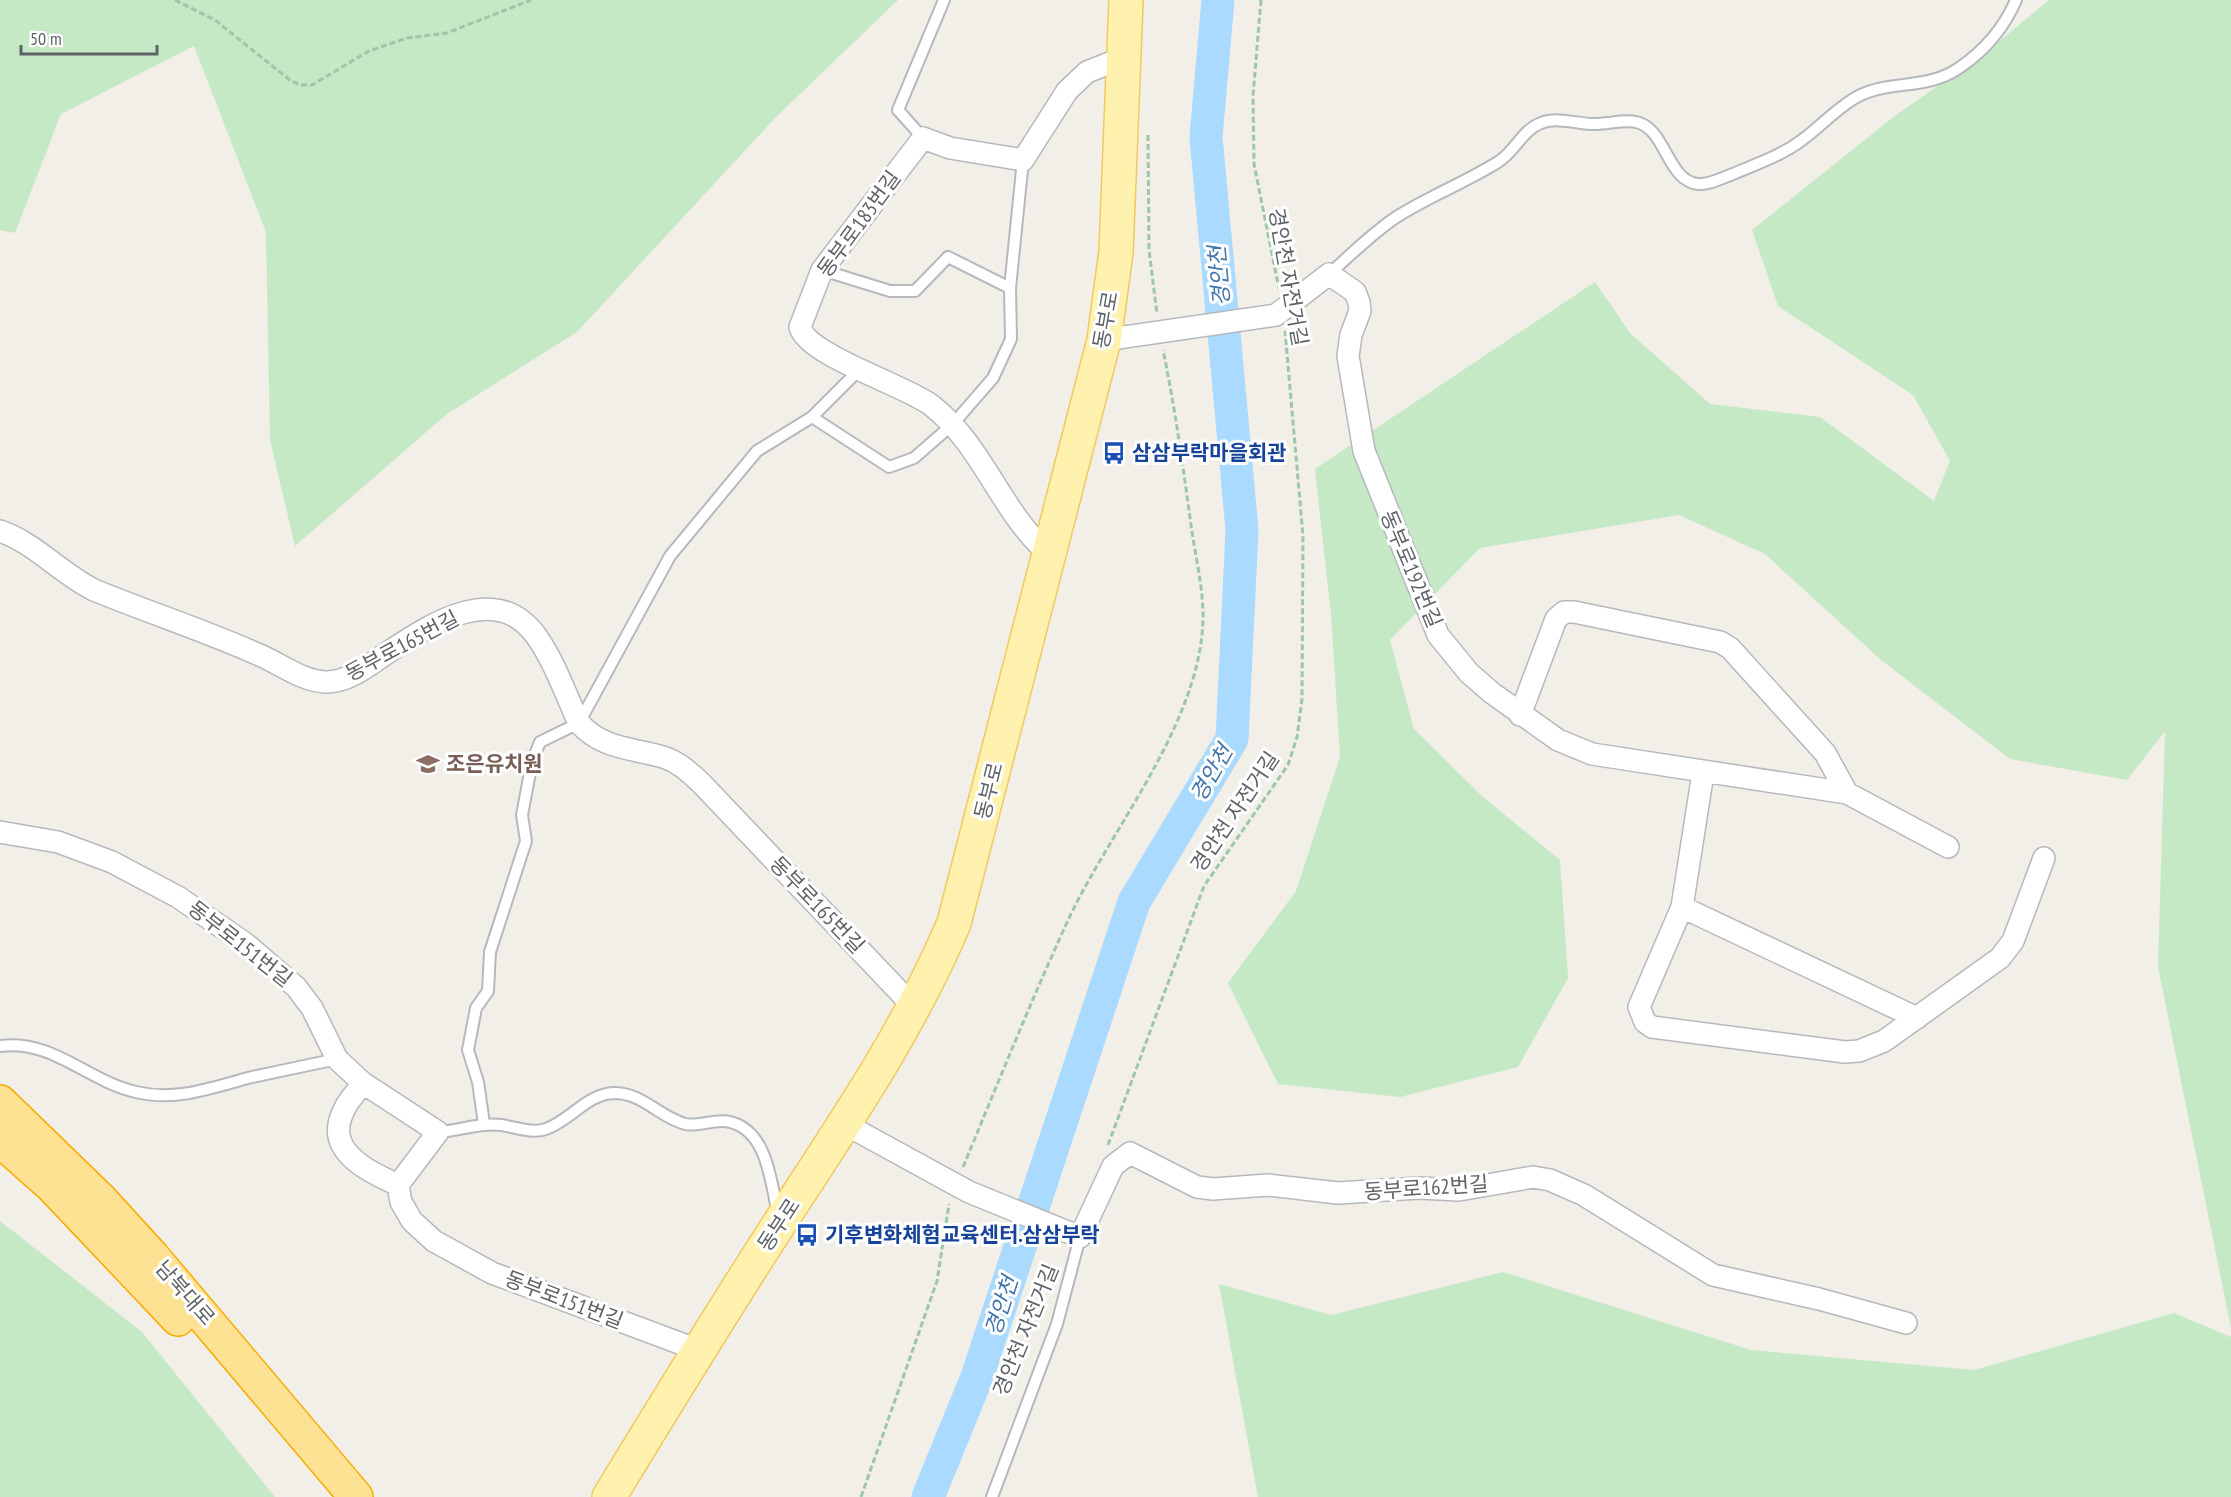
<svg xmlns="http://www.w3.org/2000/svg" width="2231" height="1497" font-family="'PT Sans Narrow','Noto Sans KR',sans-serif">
<rect width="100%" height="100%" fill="#f1efe8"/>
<path fill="#c5e8c5" d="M0,0h898l-123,118 -198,214 -130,82 -152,132 -25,-106 -4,-208 -72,-186 -133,68 -46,119 -15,-3z
M2049,0h182v1328l-73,-361 7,-236 -38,49 -117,-21 -129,-99 -116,-106 -86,-39 -199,33 -90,92 24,89 69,68 77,63 8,118 -50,89 -118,30 -122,-13 -50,-101 68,-92 44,-134 -9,-143 -16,-145 280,-187 35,51 80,71 110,13 114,84 16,-40 -37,-66 -135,-89 -26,-76 144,-115 90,-63z
M0,1221l142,111 133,165h-275z
M1503,1272l248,78 223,20 200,-57 57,24v160h-973l-39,-213 112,31z"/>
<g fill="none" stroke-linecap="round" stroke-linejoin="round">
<path stroke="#aadaff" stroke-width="33" d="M928,1497l49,-120 157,-475 98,-163 10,-209 -36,-393 12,-137"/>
<g stroke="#b5b8bc" stroke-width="14">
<path id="lane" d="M923,138l-25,-28 46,-110
M822,270l68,21h25l33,-34 62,31
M1329,274c22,-19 44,-42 69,-58 32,-20 68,-34 100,-54 17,-10 24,-32 43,-39 15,-6 34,0 50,1 14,1 32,-5 45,-2 30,6 31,59 62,62 11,1 24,-6 35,-10 23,-10 48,-18 69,-34 18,-13 34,-31 53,-42 32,-19 71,-7 104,-30 25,-17 45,-40 57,-68
M812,417l77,50 25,-9 39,-34 40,-46 18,-39 -1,-51 13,-128
M0,1046c53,-7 87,35 136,46 41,10 77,-5 116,-15 28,-6 57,-12 85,-18
M484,1124l-6,-42 -10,-32 8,-42 12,-17 2,-39 36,-111 -4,-26 10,-53 8,-20 39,-19 91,-167 87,-105 55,-34 48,-48
M438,1132c22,-1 42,-10 63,-7 14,2 31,9 45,4 25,-9 41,-35 68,-36 29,0 45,24 71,31 14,3 31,-6 45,-2 38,9 41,62 48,92
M992,1497l65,-173 23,-87"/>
</g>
<g stroke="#b5b8bc" stroke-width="24">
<path id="street" d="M1104,340l172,-25 53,-41 26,18 4,10 1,9 -9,24 -3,21 16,95 74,184 31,38 23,20 66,47 34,14 255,39 101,54
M0,531c35,12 60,42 94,59 56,23 115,42 170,67 19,9 41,25 63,25 21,0 41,-16 57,-27 43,-28 111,-77 153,-18 18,26 29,58 42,86 23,26 53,25 84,34 16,5 26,15 38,26l213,224
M1050,555c-50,-43 -66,-109 -119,-150 -27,-20 -124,-50 -131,-78l22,-57 101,-132 27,10 73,12 44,-69 20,-19 38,-15
M1520,715l36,-96 8,-7h10l146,30 10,6 95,105 22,40
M1703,773l-21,134 -43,100 6,15 7,5 193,25 14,-1 25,-10 116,-83 13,-17 31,-83
M0,832l58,10 54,20 66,35 68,47 50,43 16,21 25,51 26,24 75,49 -40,53 3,17 11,19 22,20 58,32 206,77
M1682,907l235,111
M363,1083c-6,9 -15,17 -19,27 -21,41 24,61 54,75
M843,1123l126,69 111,45 33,-71 17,-13 67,34 16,2 55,-4 70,8 81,-5 40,2 74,-13 17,3 34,15 129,80 106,24 87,24"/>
</g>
<g stroke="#f2c960" stroke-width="36">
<path id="primary" d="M609,1497c56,-92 112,-183 170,-273 63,-97 130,-194 175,-301l150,-583 12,-88 10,-252"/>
</g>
<g stroke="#f9ab00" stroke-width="36">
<path id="highway" d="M0,1102l101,98 52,57 203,240
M0,1140l52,46 126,133"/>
</g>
<path stroke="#9cc7a9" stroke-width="3" stroke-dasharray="6 3" stroke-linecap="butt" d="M175,0l40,20 76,61 10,4h11l57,-34 38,-13 40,-5 84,-33
M1261,0l-8,96 1,68 25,125
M1148,135l1,115 8,64
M1108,1145l96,-259 84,-121 9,-28 5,-38 1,-163 -18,-205
M963,1167c35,-84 69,-169 107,-251 44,-92 135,-199 133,-305 -1,-28 -8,-58 -12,-86 -8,-59 -16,-117 -28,-175
M861,1497l76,-216 12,-77"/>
<use href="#lane" stroke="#fff" stroke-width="10"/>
<use href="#street" stroke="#fff" stroke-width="21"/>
<use href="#primary" stroke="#fff2af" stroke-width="33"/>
<use href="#highway" stroke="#fde293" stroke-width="33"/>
</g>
<defs>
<g id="bus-bare" transform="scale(1.8)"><path d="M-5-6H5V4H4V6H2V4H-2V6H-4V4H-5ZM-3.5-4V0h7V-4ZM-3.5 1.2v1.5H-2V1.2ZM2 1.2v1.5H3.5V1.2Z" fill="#1a4fb4" stroke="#fff" stroke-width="2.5" paint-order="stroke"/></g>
<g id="school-bare" transform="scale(1.8)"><path d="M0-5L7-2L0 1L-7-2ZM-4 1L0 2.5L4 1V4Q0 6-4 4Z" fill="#8d6e63" stroke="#fff" stroke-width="2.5" paint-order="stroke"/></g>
</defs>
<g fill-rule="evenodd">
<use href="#bus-bare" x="1114" y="453"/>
<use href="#school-bare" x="428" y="764"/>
<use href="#bus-bare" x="807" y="1235"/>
</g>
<g text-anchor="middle" stroke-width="6" stroke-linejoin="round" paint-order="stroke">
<g font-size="21" fill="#5f6368" stroke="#fff">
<text transform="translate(859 224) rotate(-54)" y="7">동부로183번길</text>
<text transform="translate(1288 277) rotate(80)" y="7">경안천 자전거길</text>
<text transform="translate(1106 320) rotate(-80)" y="7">동부로</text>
<text transform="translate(1411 569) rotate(67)" y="7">동부로192번길</text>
<text transform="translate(402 646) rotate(-28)" y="7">동부로165번길</text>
<text transform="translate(989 791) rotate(-76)" y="7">동부로</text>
<text transform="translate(1235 812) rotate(-56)" y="7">경안천 자전거길</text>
<text transform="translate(817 905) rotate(46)" y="7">동부로165번길</text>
<text transform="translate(240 944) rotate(38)" y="7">동부로151번길</text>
<text transform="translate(1426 1188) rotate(-4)" y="7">동부로162번길</text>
<text transform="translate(779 1225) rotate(-57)" y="7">동부로</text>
<text transform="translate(185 1293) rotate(49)" y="7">남북대로</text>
<text transform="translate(564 1300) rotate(21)" y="7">동부로151번길</text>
<text transform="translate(1026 1330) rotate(-68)" y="7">경안천 자전거길</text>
</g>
<g font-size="21" font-weight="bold" fill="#164399" stroke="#fff" text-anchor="start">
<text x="1132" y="460">삼삼부락마을회관</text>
<text x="825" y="1242">기후변화체험교육센터.삼삼부락</text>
</g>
<g font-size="21" font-weight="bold" fill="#785e54" stroke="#fff" text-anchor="start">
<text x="446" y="771">조은유치원</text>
</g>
<g font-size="22" font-style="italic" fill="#4174aa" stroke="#fff">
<text transform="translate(1219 276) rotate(-95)" y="8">경안천</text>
<text transform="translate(1211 773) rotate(-60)" y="8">경안천</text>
<text transform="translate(1001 1306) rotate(-72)" y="8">경안천</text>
</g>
</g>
<path d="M21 45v9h136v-9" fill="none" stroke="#5f6368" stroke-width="3"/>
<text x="30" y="45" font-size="18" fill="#5f6368" stroke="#ffffff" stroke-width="4.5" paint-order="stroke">50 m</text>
</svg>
